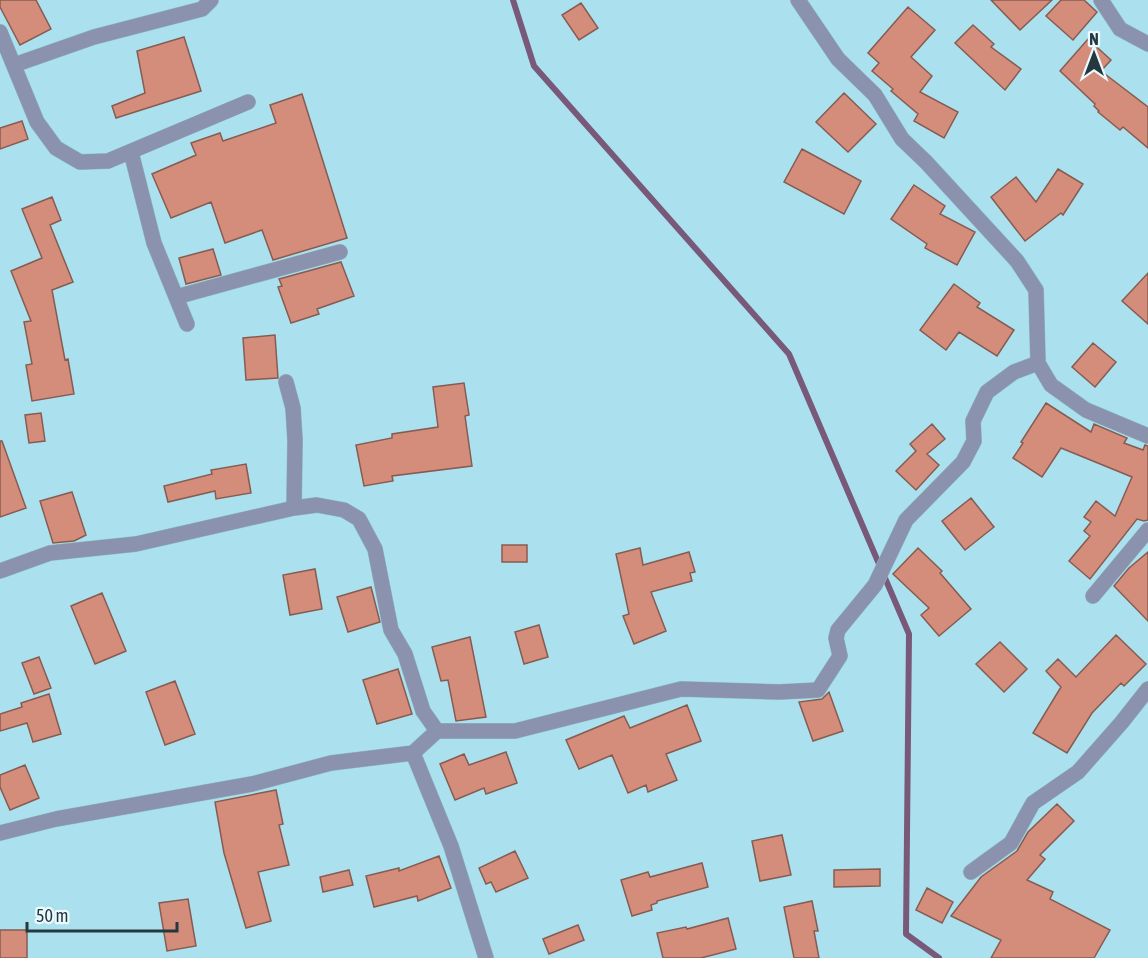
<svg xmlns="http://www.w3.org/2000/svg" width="1148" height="958" font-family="'Asap Condensed',sans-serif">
<rect width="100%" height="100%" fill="#abe1ee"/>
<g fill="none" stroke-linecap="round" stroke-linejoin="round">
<path stroke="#795979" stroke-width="6" d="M513,0l21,66 255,288 120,280 -3,300 33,24"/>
</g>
<path fill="#d48d7b" stroke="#865c52" stroke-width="1.5" d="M0,0h36l15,29 -31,16 -20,-38z
M991,0h61l-32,30z
M1061,0h23l13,12 -24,28 -27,-24z
M581,3l17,25 -19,12 -17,-25z
M908,7l27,23 -24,27 21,19 -12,16 38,20 -14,26 -30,-17 4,-7 -27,-23 2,-2 -21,-18 7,-8 -11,-10z
M973,25l21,19 -3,3 30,22 -16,21 -50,-47z
M184,37l17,54 -85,27 -4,-12 33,-13 -8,-42z
M1088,39l23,21 -10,11 47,36v41l-25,-21 -3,3 -22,-18 1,-1 -5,-5 1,-2 -35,-33z
M844,93l32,31 -28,28 -32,-30z
M302,94l45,144 -74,22 -11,-30 -37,13 -14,-41 -40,16 -19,-44 44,-19 -5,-12 29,-10 3,8 53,-18 -6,-18z
M22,121l6,18 -28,10v-21z
M802,149l59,32 -17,33 -60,-32z
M1058,169l25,15 -20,31 -2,-2 -36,28 -34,-44 25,-20 20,25z
M914,185l31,21 -5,8 35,18 -18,33 -32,-17 2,-4 -36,-25z
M52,197l9,23 -11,5 23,57 -21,8 13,70 3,-1 6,35 -42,7 -6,-36 6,-1 -8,-42 7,-1 -20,-50 31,-13 -20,-49z
M213,249l8,26 -35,9 -7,-26z
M341,262l13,34 -37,13 2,5 -28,9 -13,-36 4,-1 -3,-7z
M1148,273v51l-26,-23z
M954,284l26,19 -3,4 37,23 -17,26 -38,-24 -13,18 -26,-20z
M275,335l3,43 -32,2 -3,-42z
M1093,343l23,19 -21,25 -23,-20z
M464,383l5,32 -4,1 7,50 -80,10 1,5 -29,5 -8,-41 36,-7v-4l46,-7 -5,-40z
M1046,403l45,29 3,-8 33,14 -3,5 19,7 2,-5 3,1v74l-4,1 -7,-2 -47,60 -21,-18 21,-25 -6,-5 7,-9 -7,-5 12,-16 19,15 17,-39 -71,-29 -19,29 -29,-19 10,-15 -2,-1z
M41,413l4,28 -16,2 -4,-28z
M932,424l13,15 -18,15 12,11 -23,25 -20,-19 20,-20 -6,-7z
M0,441h2l24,67 -26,9z
M246,464l5,29 -35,6 -1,-8 -47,11 -4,-16 48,-12 -1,-4z
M72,492l14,43 -12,6 -21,2 -13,-42z
M971,498l23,29 -29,23 -23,-29z
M502,545h25v17h-25z
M640,548l3,17 46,-13 6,20 -5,1 2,8 -41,11 15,39 -32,13 -11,-28 6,-2 -13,-60z
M918,548l24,23 -2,2 31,36 -32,27 -18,-21 8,-7 -36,-34z
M1148,552v69l-34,-35 15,-18z
M315,569l7,40 -32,6 -7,-40z
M371,587l9,35 -32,10 -11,-35z
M102,593l24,58 -31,13 -24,-58z
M539,625l9,32 -24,7 -9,-32z
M1116,635l30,29 -22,22 -3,-3 -29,30 -25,40 -34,-20 28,-46 -15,-16 12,-12 18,18z
M470,637l16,80 -30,4 -8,-41 -7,1 -9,-34z
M1000,642l27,27 -23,23 -28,-28z
M39,657l12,31 -17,6 -12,-31z
M398,669l14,45 -35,10 -14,-44z
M175,681l20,53 -30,11 -19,-53z
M829,692l14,39 -30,10 -14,-39 23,-3z
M49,694l12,40 -28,8 -6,-19 -27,8v-17l22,-7 -1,-4z
M687,705l14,36 -35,13 11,26 -29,12 -2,-7 -18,8 -16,-38 -33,14 -13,-29 58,-24 6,12z
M506,752l11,31 -31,11 -2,-6 -29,12 -15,-36 24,-10 5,11z
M25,765l14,33 -29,12 -10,-23v-12z
M276,790l7,34 -4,1 10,40 -31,7 13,49 -25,7 -22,-75 -9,-51z
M1057,804l17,17 -34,34 5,4 -18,21 26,12 -3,7 60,31 -16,28h-103l10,-18 -50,-24 30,-39 36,-26 11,-19z
M782,835l9,40 -31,6 -8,-40z
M515,851l13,27 -32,14 -5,-10 -5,2 -7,-16z
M439,856l12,32 -33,13 -1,-5 -43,11 -8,-31 33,-8v3z
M702,863l6,24 -51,14v2l-6,2 1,5 -20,6 -11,-36 27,-8 2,5z
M880,869v17l-46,1v-17z
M349,870l4,15 -30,7 -3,-15z
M927,888l26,14 -11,21 -26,-13z
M188,899l8,47 -29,5 -8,-48z
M812,901l6,30h-4l5,27h-25l-10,-51z
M728,918l8,31 -35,9h-38l-6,-25 29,-6 1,2z
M578,925l6,15 -35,14 -6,-15z
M0,930h27v28h-27z"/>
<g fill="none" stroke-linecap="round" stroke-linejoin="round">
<g stroke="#8dbcc8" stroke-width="16">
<path id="minor" d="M798,0l40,59 37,36 27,44 24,23 91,99 19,29 2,73 13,22 35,25 62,26
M1101,0l19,29 28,15
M0,32l37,90 19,26 24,14 28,-1 140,-59
M14,65l80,-28 108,-28 9,-9
M131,152l23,91 33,81
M176,297l164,-45
M286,382l7,26 2,32 -1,68
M0,571l50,-18 86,-9 158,-36 23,-3 27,5 15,9 16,30 16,81 14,24 18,57 14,20
M1093,596l55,-66
M413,753l38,93 35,112
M0,833l56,-14 196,-35 79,-21 82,-10 24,-22h78l166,-42 98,3 39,-2 22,-34 -4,-18 2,-8 37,-45 31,-65 57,-58 11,-21 -1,-20 14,-29 27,-20 24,-9
M971,872l40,-29 22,-40 45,-31 44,-50 26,-33"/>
</g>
<use href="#minor" stroke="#8b92ad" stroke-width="15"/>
</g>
<g transform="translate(1094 54)" stroke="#ebfafe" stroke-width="4.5" paint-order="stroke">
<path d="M0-4.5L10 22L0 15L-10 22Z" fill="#24393f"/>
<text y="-9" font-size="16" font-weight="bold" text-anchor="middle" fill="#24393f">N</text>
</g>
<path d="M27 922v9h150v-9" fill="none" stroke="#24393f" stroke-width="3"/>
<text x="36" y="922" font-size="18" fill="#24393f" stroke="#ebfafe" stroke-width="4.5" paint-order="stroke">50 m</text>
</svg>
